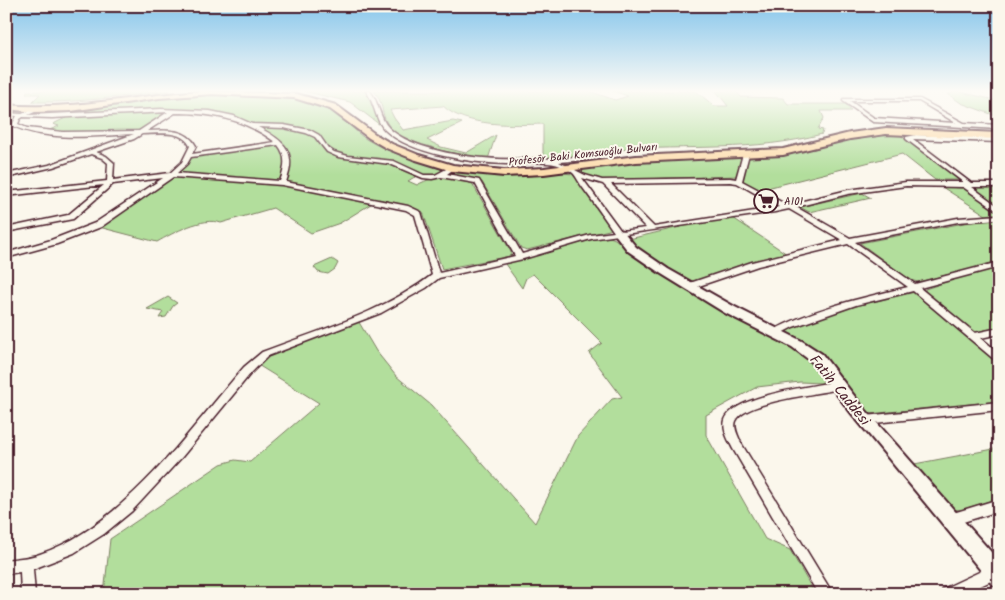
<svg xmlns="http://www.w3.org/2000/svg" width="1005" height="600" font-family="Kalam,sans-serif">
<rect width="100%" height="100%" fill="#fbf7ec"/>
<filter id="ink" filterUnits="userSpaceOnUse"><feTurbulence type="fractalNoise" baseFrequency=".02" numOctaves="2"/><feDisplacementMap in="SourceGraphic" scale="10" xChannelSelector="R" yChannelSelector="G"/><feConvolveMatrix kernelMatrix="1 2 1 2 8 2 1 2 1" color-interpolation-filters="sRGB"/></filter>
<g filter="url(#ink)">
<path fill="#b2de9c" stroke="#7e7e64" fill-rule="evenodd" d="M27,91h143c-46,5 -91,12 -138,11l8,-8h-14z
M303,91h61c11,9 10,22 16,34l-30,-23z
M374,91h215l26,9 13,-4 -15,-5h83l18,15h14l-12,-15h20l5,6 42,1 5,6h58l5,7h-30l3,7 -6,11 5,1 -1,4c-67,18 -135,11 -204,16 -11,1 -22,5 -33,6 -53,4 -103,8 -154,-9 -11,-3 -23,-6 -32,-12 -22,-15 -12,-29 -25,-44zM443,106c22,21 71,19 100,18v33l-55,2 8,-24 -30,18 -25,-6 -14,-7 35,-17 -9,-2 -50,9 -9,-12 -4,-8z
M957,91l42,10v16l-38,-14 -13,-9z
M209,93c36,1 86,-2 118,14 16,8 25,23 39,32 23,14 52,22 78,31 -14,10 -21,0 -36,11l9,4c21,-12 33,-5 55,-2l39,69v4l-69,13 -19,-57 -10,-5 -34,-8 -39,24 -29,10 -38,-25 -52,15c-18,-7 -48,10 -64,19l-62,-16 77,-51 16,-19 91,-13 -51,-27 -54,-5 -27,19 -86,3 -14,-2 12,-5 -6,-2 23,-11 -47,2 7,-3 46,-1 74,-13z
M893,133l15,2h-8l60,45h-25l-33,-26 -143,36 -16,-9 4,-22 4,-3 42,-3 25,-5 42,-12z
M741,157l-3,19 -134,4 -17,-4 -9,-7 46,-8z
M452,171l51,5 60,-3 10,1 40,51v4l-86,21 -6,-2 -39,-66 -4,-2 -30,-7z
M971,186l28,2v18l-25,-17z
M942,187l22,1 34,25 -12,2z
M862,193l9,5 -62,14 -9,-5z
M733,218l54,36 -97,28 -5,-1 -52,-35 -4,-7 64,-15z
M999,219v43l-81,20 -8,-2 -50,-37 104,-20z
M610,237l5,2 40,31 75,47 63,30 19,13 14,18 -5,5 -21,-1 -43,5 -51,28v20l59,104 25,11 25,44h-711l6,-55 111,-75 14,-4 15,2 69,-59 -66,-41 104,-43 19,32 20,25 35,29 104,118 43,-87 34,-37 10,-2 -33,-44 13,-10 -69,-69 -7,4 -4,10 -17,-24 89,-25z
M332,259l6,4 -3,6 -7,5 -10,-2 -4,-5z
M999,267v60l-22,5 -7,-1 -45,-38v-4l58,-19z
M915,292l84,72v37l-130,13 -83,-82 8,-5 58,-20z
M168,297l9,6 -4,3 -7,11 -7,1 4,-6 -16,-3z
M999,448v50l-38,12 -9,-1 -43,-44z"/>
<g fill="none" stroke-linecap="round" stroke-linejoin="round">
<g stroke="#4a1f2b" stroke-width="3">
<path id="street" d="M366,91h4c9,11 9,27 19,37 9,9 22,14 33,18 57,19 116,13 174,10l2,1v2l-39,3 26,13 17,5 128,-2 6,1 7,-25 5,-1 1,1 -7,27 45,24 61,-15 58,-8h57l-57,-43v-2l10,-2 83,3v4l-86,-3 58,44h28v4h-27l27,20v5l-36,-25 -57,-1 -58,8 -52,13 54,31 108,-20 41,-3v4l-41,3 -103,20 60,42 84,-22v5l-79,21 55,45 24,-5v6l-18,4 18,15v9l-3,-1 -83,-70 -57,14 -63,22 -15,8h-6l-2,-2 2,-2c42,-23 90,-33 136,-44l-60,-43 -90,22 -65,22h-6l-1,-2 1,-2 65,-22 90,-22 -53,-31 -14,3 -184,27 -68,20 -84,19 -13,10 -45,25 -113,43 -17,17 -69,84 -50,54 -28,23 -30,19 -41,16 2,25h-14l-1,-22 -14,2v-14c11,-2 24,-2 34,-6 83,-28 148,-122 204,-187l18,-15c57,-22 120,-39 170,-77l-17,-60 -9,-5 -124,-25 -109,-8 -72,50 -44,17 -51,14v-5l45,-13 44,-17 68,-45 -50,6 -40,35 -67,13v-4l62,-13 36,-30 -98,11v-4l101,-11 1,-18 -6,-5 -11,-4 -38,13 -47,11v-4l43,-9 85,-31c-38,2 -86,8 -121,-8l-1,-1 5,-9 -11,-1v-2l16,1 13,-6 2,1v2l-9,4 133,-6 49,2 24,5 18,8 32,1 26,5 9,5 9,13 6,4 14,4 46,5 30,14h11l17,-9 3,2 -8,6 32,6 43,74 68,-19 24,-3c-10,-15 -20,-29 -31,-44 -3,-4 -7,-12 -10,-15 -19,-16 -45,-9 -67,-9 -33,-1 -95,-10 -120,-33 -11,-10 -11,-28 -20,-40zM168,112l-29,19 -76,1 -36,-4 -9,-4 2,-5 3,-2 29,1zM175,113c38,0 69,6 100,29l-83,12 4,-8c-9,-18 -31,-16 -49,-15zM258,127l26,1 22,5 9,4 12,15 11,5 52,7 33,14 9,1 9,-2 34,6 40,73 -76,17 -18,-61 -13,-6 -122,-24c12,-31 -3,-42 -28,-55zM142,134c15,0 40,-5 48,12l-8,16 -12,11 -57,7 1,-17 -8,-7 -10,-4 38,-13zM278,145c9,11 7,23 2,36l-103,-8 10,-9 4,-7zM582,178l21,6 43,44 -25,3zM730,182l7,1 42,24 -125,20 -43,-43z
M845,99h75l44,24 35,2v4l-126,-7 -30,-21v-2zM850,101h69l37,22 -82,-5z
M839,381l4,1 1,3 -1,3c-21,6 -99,13 -107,33 -3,7 3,16 5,22l92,151h-15l-85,-145c-4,-8 -11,-19 -8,-29 9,-25 89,-34 114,-39z
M999,402v8l-134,14 -4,-1 -2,-3 2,-3 4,-1z
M999,499v12l-49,15 -5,-2 -1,-4 1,-4 5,-2z
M994,565l5,2v10l-35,17h-23l2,-5z"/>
</g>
<g stroke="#4a1f2b" stroke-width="4">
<path id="secondary" d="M619,230l4,1 13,16 32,22 67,38 67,34 20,13 40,52 137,155v26l-7,-3 -140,-170 -40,-52 -20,-15 -67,-34 -65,-40 -32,-22 -14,-18z"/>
</g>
<g stroke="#4a1f2b" stroke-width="4">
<path id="primary" d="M201,91l96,3 39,11 39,29 17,10 27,11 34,10 51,5 40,-2 92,-12 147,-7 67,-16 36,-5 113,5v6l-113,-5 -36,5 -67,16 -147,7 -92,12 -40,2 -52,-5 -39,-12 -27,-11 -17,-10 -39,-29 -36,-11 -82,-4 -53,4 -88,13 -36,1 -29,-3v-4c66,6 130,-10 195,-14z"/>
</g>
<use href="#street" fill="#fbf7ec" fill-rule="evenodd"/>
<use href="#secondary" fill="#fbf7ec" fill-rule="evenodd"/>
<use href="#primary" fill="#fddcac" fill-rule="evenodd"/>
</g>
</g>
<linearGradient id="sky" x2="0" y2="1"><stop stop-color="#85c5eb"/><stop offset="0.52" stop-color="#fdfbf6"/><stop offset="1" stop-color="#fdfbf6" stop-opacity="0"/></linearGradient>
<rect width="1005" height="175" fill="url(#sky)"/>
<defs>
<g id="supermarket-ring" transform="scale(1.25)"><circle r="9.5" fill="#fbf7ec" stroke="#4a1f2b" stroke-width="1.5"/><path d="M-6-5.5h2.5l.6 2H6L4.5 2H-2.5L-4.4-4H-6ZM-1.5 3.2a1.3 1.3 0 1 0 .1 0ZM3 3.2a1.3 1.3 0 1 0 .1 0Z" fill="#4a1f2b"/></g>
</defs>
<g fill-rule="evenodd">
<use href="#supermarket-ring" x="766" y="201"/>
</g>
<g text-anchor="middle" stroke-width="4" stroke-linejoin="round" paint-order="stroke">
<g font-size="11" fill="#4a1f2b" stroke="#fbf7ec">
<text transform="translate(583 154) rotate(-6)" y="4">Profesör Baki Komsuoğlu Bulvarı</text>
</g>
<g font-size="11" fill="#4a1f2b" stroke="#fbf7ec" text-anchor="start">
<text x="784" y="205">A101</text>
</g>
<g font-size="15" fill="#4a1f2b" stroke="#fbf7ec">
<text transform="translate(840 390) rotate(51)" y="5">Fatih Caddesi</text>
</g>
</g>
<rect width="1005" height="600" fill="none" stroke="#fbf7ec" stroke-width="25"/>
<rect x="12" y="12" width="980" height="575" fill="none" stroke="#4a1f2b" stroke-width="2" filter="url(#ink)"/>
</svg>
